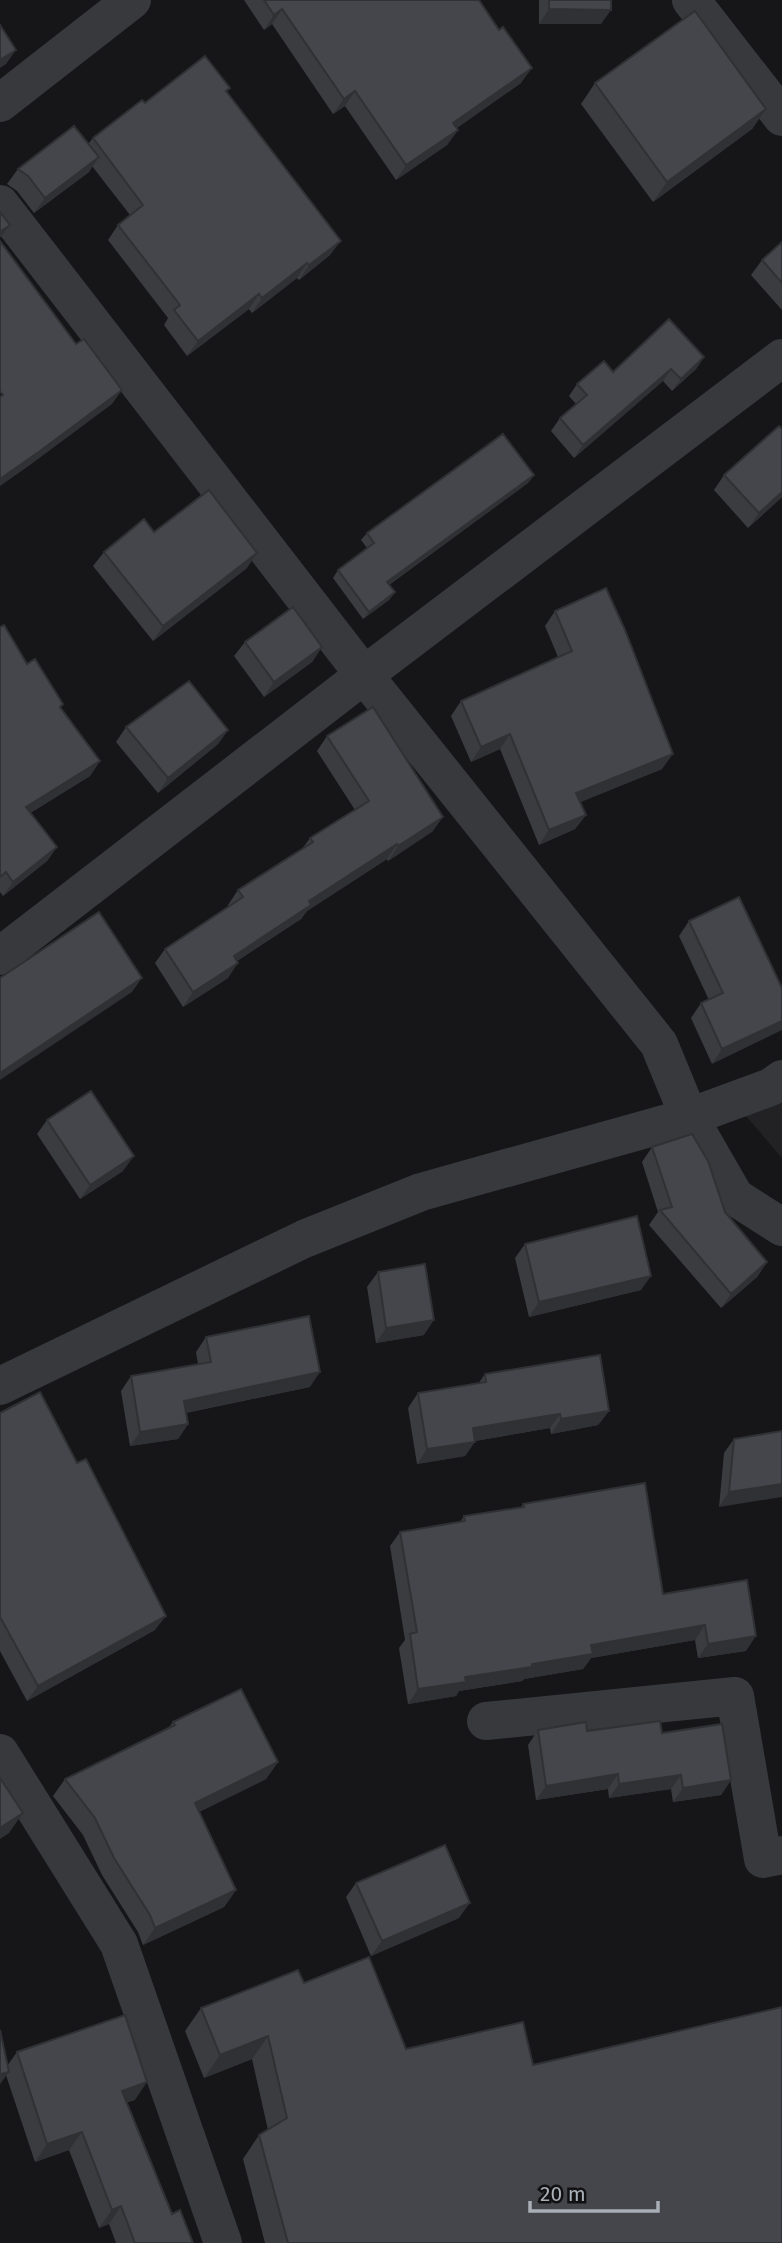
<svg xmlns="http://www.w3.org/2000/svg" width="782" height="2243" font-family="'Fira Sans',sans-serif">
<rect width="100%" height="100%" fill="#161618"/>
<path fill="#222225" d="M782,1103v55l-36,-42z"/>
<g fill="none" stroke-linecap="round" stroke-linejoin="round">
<path stroke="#37393c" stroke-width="38" d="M691,0l91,117
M0,103l132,-103
M0,204l364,471 295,369 30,73 46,80 47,30
M0,956l364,-281 418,-317
M0,1386l304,-147 117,-47 268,-75 82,-30 11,-8
M486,1721l249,-25 28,163 19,-4
M0,1753l119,191 104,299"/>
</g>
<path fill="#3b3c40" d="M244,0h235l42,83 -65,45 2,2 -11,15 -51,35 -51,-74 -12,8 -61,-90 -8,6z
M539,0h72l-10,24h-62z
M595,83l171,26 -14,20 -99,73 -72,-98z
M227,92l103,163 -31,25 -2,-2 -45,35 -3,-4 -62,47 -23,-31 4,-7 -60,-78 10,-15 12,-10 -38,-49 -3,6 -55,41 -17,-22 -10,-7 11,-15 70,-25 5,-6 52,-35z
M782,242v68l-31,-35 11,-15z
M704,357l-8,12 -24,22 -9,-10 -89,77 -23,-27 9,-13 16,-14 -7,-8 8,-12 36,-12z
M782,429v68l-34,31 -34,-38 10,-15z
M534,475l-6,8 -139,102 6,7 -6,8 -26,19 -30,-41 5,-8 29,-22 -6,-8 6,-7z
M154,532l93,36 -94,73 -60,-75 11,-14z
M555,611l107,158 -82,33 6,13 -11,14 -36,16 -39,-96 -29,13 -20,-46 10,-15 97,-44 -13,-31z
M0,627l27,37 36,40 -3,4 40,53 -10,15 -60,37 27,34 -10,14 -44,35 -3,-4z
M245,642l77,5 -10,15 -48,35 -30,-41z
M126,727l102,3 -10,14 -60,49 -42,-51z
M327,736l106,95 -45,30 -1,-2 -80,52 -6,8 -64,42 -9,17 -45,29 -28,-44 10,-14 64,-42 -1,-2 10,-15 64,-41 8,-11 45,-28 -38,-59z
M689,921l93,67 -70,76 -21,-46 10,-15 8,-3 -30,-64z
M47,1120l76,51 -43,28 -43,-65z
M652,1147l115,115 -10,15 -36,31 -72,-83 9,-13 -16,-50z
M525,1244l116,46 -112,27 -14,-59z
M378,1272l46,63 -48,8 -9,-56z
M206,1337l104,50 -124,26 2,11 -10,15 -48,7 -9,-55 10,-15 67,-12 -2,-12z
M485,1374l124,37 -11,14 -47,9 -1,-6 -75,13 -10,15 -48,8 -9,-56 10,-15 60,-9z
M0,1413l155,217 -128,71 -27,-50z
M782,1431l-63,76 5,-54 10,-14z
M523,1504l140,90 83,57 -48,7 -3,-18 -104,18 -8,11 -59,10 -2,2 -63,10 -3,5 -48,8 -9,-56 6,-8 -15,-94 10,-14 60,-10 4,-6 57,-9z
M173,1722l105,40 -12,17 -67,33 37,78 -12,17 -81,38 -5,-13 -36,-57 -19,-40 -30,-39 12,-17 104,-52z
M538,1730l124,3 69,47 -10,15 -48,7 -2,-13 -62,9 -1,-9 -72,11 -8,-55z
M356,1883l103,35 -88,38 -25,-59z
M304,1983l102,66 127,16 249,178h-517l-22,-84 16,-24 9,-5 -16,-71 -48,19 -19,-47 16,-23z
M0,2030l7,36 10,-14 118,48 -8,2 45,112 21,29h-77l-7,-19 -10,4 -30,-78 -34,12 -29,-87 -6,9z"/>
<path fill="#303134" d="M282,9l-10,15 -8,6 10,-15z
M549,9l62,1 -10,14h-62z
M16,50l-10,14 -6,4v-8z
M532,68l-11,15 -78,55 10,-15z
M355,91l-10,15 -12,8 11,-15z
M766,109l-14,20 -99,73 14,-20z
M458,130l-11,15 -51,35 10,-15z
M99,157l-10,15 -55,41 11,-15z
M10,225l-10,13v-6z
M341,241l-11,14 -31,25 10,-15z
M307,263l-10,15 -45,35 10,-15z
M259,294l-10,15 -62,47 11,-15z
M704,357l-8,12 -24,22 9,-12z
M671,369l-8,12 -89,77 9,-13z
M122,390l-10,14 -82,61 -30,21v-7z
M534,475l-6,8 -147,107 6,-8z
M782,492v5l-34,31 11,-15z
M257,553l-10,15 -94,73 10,-15z
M395,592l-6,8 -26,19 6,-7z
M322,647l-10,15 -48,35 10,-15z
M228,730l-10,14 -60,49 10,-15z
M510,734l-10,15 -29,13 10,-15z
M673,754l-11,15 -96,39 10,-15z
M100,761l-10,15 -74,46 10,-15z
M586,815l-11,14 -36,16 10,-15z
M443,817l-10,14 -45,30 10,-15z
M397,844l-10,15 -80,52 -6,8 -78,51 11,-14 75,-55z
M57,847l-10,14 -44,35 10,-14z
M238,963l-10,15 -45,29 10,-15z
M142,978l-10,14 -132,88v-7z
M782,1021v9l-70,34 10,-15z
M134,1156l-11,15 -43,28 10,-14z
M767,1262l-10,15 -36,31 10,-14z
M651,1276l-10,14 -112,27 10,-15z
M434,1320l-10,15 -48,8 10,-15z
M320,1372l-10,15 -136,28 10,-14z
M609,1411l-11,14 -47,9 10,-15z
M560,1414l-10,14 -87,15 10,-15z
M188,1424l-10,15 -48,7 10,-14z
M475,1442l-10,14 -48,8 10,-15z
M782,1484v13l-63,10 10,-15z
M166,1616l-11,14 -128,71 11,-15z
M705,1625l-10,15 -104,18 -8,11 -59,10 -2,2 -63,10 -3,5 -48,8 10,-15 173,-44z
M756,1636l-10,15 -48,7 10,-14z
M278,1762l-12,17 -83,41 12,-17z
M618,1774l-10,15 -72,11 10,-14z
M681,1775l-10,14 -62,9 10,-14z
M731,1780l-10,15 -48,7 10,-14z
M23,1813l-14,20 -9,6v-11z
M236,1890l-12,17 -81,38 12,-17z
M470,1903l-11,15 -88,38 11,-15z
M268,2036l-16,23 -48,19 16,-23z
M9,2072l-9,12v-10z
M147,2082l-12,18 -25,8 12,-17z
M82,2132l-13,18 -34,12 12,-18z
M121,2206l-12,18 -10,4 13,-18z"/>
<path fill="#45464b" stroke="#303134" stroke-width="2" d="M264,0h215l20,30 4,-3 29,41 -79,55 5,7 -52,35 -51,-74 -11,8 -62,-90 -8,6z
M549,0h62v10l-62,-1z
M695,11l71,98 -99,73 -72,-99z
M0,25l16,25 -16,10z
M205,56l25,32 -4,3 115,150 -32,24 -2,-2 -45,35 -3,-4 -61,47 -24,-31 6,-5 -62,-80 25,-20 -50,-67 49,-38 3,3z
M74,126l25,31 -54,41 -17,-22 -10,-7z
M0,212l10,13 -10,7z
M0,241l76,103 8,-5 38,51 -82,61 -40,28v-82l3,-2 -3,-4z
M782,242v41l-20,-23z
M669,319l35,38 -23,22 -10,-10 -88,76 -23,-27 27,-23 -10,-11 27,-23 9,11z
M779,426l3,3v63l-23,21 -35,-38z
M503,434l31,41 -147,107 8,10 -26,20 -31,-42 36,-27 -7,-10z
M209,490l48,63 -94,73 -59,-74 40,-33 10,13z
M606,588l19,42 48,124 -97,39 10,22 -37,15 -39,-96 -29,13 -20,-46 111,-50 -17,-40z
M293,607l29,40 -48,35 -29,-40z
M4,625l23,39 8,-5 28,45 -3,3 40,54 -74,46 31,40 -44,35 -7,-10 -6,5v-250z
M189,681l39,49 -60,48 -42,-51z
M373,707l70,110 -45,29 -1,-2 -88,57 2,4 -77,51 4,7 -45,29 -28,-43 78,-52 -5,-7 75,-48 -3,-4 59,-37 -42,-65z
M739,897l43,91v33l-60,28 -21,-46 22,-10 -34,-72z
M99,912l43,66 -142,95v-95z
M91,1091l43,65 -44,29 -43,-65z
M692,1134l16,27 17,51 42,50 -36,32 -71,-84 12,-3 -20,-60z
M637,1216l14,60 -112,26 -14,-58z
M425,1264l9,56 -48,8 -8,-56z
M309,1316l11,56 -136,29 4,23 -48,8 -9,-56 80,-14 -5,-25z
M600,1355l9,56 -48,8 -1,-5 -87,14 2,14 -48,7 -9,-56 68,-11 -1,-8z
M40,1392l37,71 9,-4 80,157 -128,70 -38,-69v-204z
M782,1431v53l-53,8 5,-53z
M645,1483l18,111 84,-14 9,56 -48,8 -3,-19 -114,20 2,9 -61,10v3l-67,10 1,5 -48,7 -8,-55 7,-2 -17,-100 65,-11 -1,-5 60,-9 -1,-3z
M241,1689l37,73 -83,41 41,87 -81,38 -5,-13 -36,-57 -19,-40 -30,-39 110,-54 -2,-3z
M660,1721l2,12 60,-9 9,56 -48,8 -2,-13 -62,9 -1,-10 -72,12 -8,-56 48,-8 1,9z
M0,1778l23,35 -23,15z
M445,1845l25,58 -88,38 -26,-58z
M369,1957l37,92 117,-27 10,43 249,-58v236h-494l-29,-108 28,-17 -19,-82 -48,19 -19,-47 97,-38 6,13z
M125,2015l22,67 -25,9 50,123 8,-4 13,33h-58l-14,-37 -9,4 -30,-78 -35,12 -30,-92z
M0,2030l9,42 -9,2z"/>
<path d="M530 2201v10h128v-10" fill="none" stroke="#a8afb7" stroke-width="3.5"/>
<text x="540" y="2201" font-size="21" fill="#a8afb7" stroke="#111113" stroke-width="5" paint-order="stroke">20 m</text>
</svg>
